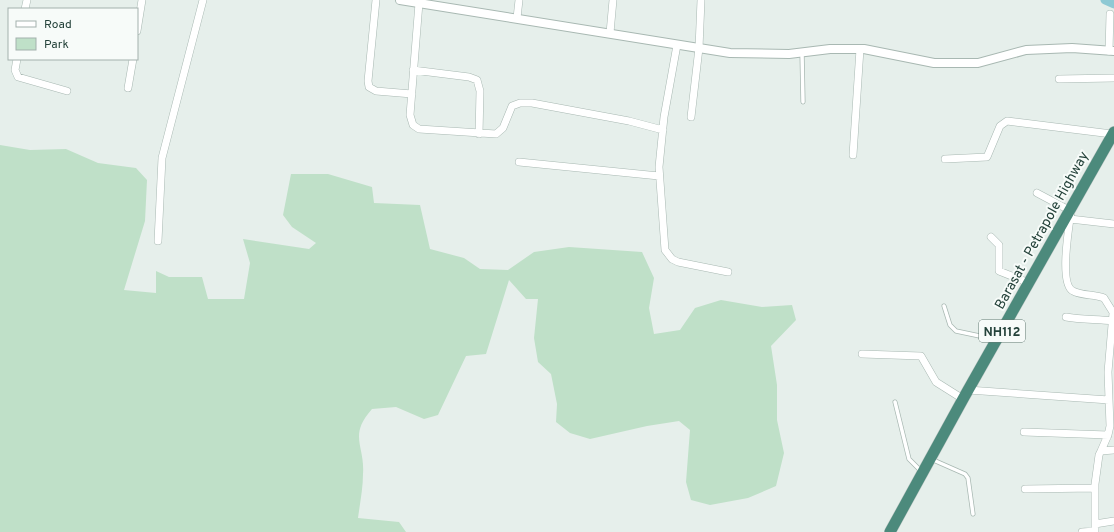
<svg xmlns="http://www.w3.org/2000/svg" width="1114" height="532" font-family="Overpass,sans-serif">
<rect width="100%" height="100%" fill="#e6efeb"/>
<path fill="#bfe0c8" d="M0,145l30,5 36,-1 32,14 38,5 11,12 -2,41 -21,69 32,3v-22l13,6h33l6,22h36l6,-36 -7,-24 66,10 7,-6 -24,-16 -9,-12 8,-41h37l44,13 2,16 46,2 10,44 34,9 16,11 28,1 26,-18 35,-5 73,5 12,26 -5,30 5,26 26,-4 15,-22 26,-8 41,7 30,-2 4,15 -25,26 6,39v35l7,33 -8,33 -28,12 -38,7 -19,-5 -5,-18 4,-52 -11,-9 -32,5 -57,13 -20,-6 -14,-11 1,-18 -6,-30 -13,-12 -4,-24 4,-39h-12l-17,-19 -23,74 -20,2 -28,59 -14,4 -28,-12 -24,2c-24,27 -7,36 -9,65 0,14 -3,29 -5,44l41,4 7,10h-406z"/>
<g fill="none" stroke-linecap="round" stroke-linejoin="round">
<path stroke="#8ec9d4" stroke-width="9" d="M1105,0l9,4"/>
<g stroke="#a8b8b2" stroke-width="5">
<path id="service" d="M802,53l1,49
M944,306l6,19 6,6 38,8
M895,402l14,57 13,13
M931,459l34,15 3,4 5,36"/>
</g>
<g stroke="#a8b8b2" stroke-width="8">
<path id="minor" d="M376,0l-8,81 1,6 7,4 36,3
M419,3l-9,112 3,10 6,4 77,5 7,-6 9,-22 8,-3h12l97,18 34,9
M25,9l2,-9
M517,18l2,-18
M137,31l5,-31
M610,33l3,-33
M677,45l-13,72 -5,50 6,83 7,9 6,3 50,10
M1109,51l1,-37
M17,59l-2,11 3,7 49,14
M413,70l56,7 8,3 3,11 -1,43
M1059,79l55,-1
M128,88l5,-29
M691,117l8,-69 2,-48
M853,155l7,-106
M945,159l42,-2 13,-31 7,-5 105,13
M519,162l140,14
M1037,193l32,17
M1071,212c-2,14 -12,72 2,79 9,5 22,3 31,7l10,16
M1070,219l44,5
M991,237l8,8v26l30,12
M158,241l4,-83 41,-158
M1066,317c16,3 31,2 47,4
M862,354l59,2 15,26 27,17
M968,390l141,10
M1024,432l84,3
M1101,451l7,-16 2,-9 -2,-54 5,-59
M1025,489l70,-1
M1095,524l19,-3
M1082,532l13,-1
M1095,532v-48l4,-29 2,-4 13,-1"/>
</g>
<g stroke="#a8b8b2" stroke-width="10">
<path id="tertiary" d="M400,0l330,53 59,1 41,-5h34l70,14h44l48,-13 46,-2 42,3"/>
</g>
<g stroke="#c2cac8" stroke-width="12">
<path id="trunk" d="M890,532l73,-133 151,-267"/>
</g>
<use href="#service" stroke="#fff" stroke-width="3.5"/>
<use href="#minor" stroke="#fff" stroke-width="7"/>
<use href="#tertiary" stroke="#fff" stroke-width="8"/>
<use href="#trunk" stroke="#4c8a7c" stroke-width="11"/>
</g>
<g text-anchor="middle" stroke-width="4" stroke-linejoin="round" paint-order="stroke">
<rect fill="#f7fbf9" stroke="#637a73" stroke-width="1" x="979" y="320" width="46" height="22" rx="3"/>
<g font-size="13" font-weight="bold" fill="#24423a">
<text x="1002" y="336">NH112</text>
</g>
<g font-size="14" fill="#24423a" stroke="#f7fbf9">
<text transform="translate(1041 230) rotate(-61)" y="5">Barasat - Petrapole Highway</text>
</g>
</g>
<rect x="8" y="8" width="130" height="52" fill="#f7fbf9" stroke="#a3b1ad"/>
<rect x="16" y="21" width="20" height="6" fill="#ffffff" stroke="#a3b1ad"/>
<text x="44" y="28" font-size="12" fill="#24423a">Road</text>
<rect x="16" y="38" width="20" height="12" fill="#bfe0c8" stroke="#a3b1ad"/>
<text x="44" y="48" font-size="12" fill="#24423a">Park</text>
</svg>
